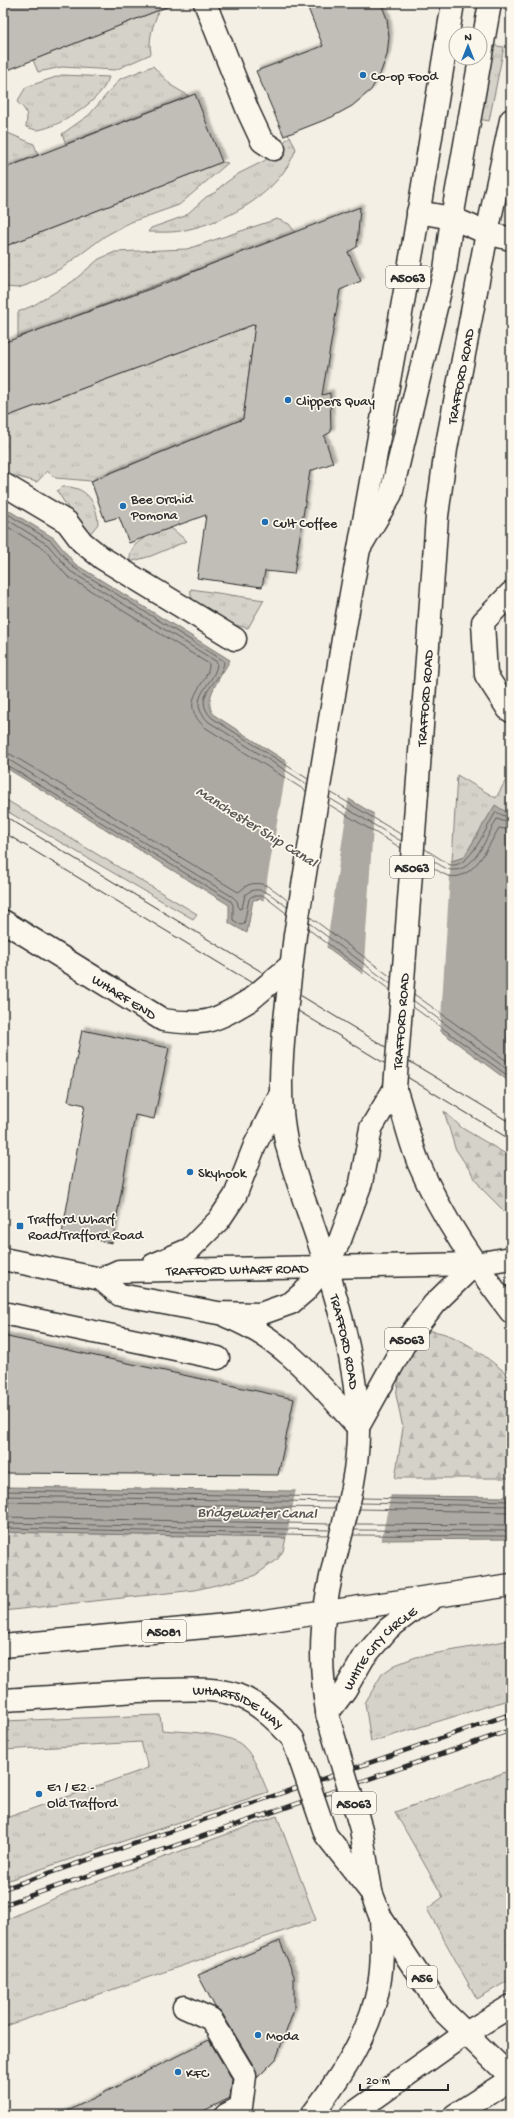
<svg xmlns="http://www.w3.org/2000/svg" width="514" height="2118" font-family="'Gochi Hand',sans-serif">
<defs>
<pattern id="grass-tufts" width="24" height="20" patternUnits="userSpaceOnUse"><rect width="24" height="20" fill="#d5d2c9"/><path d="M3 7l-1-3M5 7V3M7 7l1-3M15 17l-1-3M17 17v-4M19 17l1-3" fill="none" stroke="#b7b4ad"/></pattern>
<pattern id="forest-firs" width="22" height="20" patternUnits="userSpaceOnUse"><rect width="22" height="20" fill="#d5d2c9"/><path d="M5 1l3.5 6h-7zM16 11l3.5 6h-7z" fill="#b7b4ad"/></pattern>
<filter id="shadow"><feDropShadow dx="3.5" dy="-3.5" stdDeviation="1" flood-color="#0004"/></filter>
</defs>
<rect width="100%" height="100%" fill="#f3efe4"/>
<filter id="ink" filterUnits="userSpaceOnUse"><feTurbulence type="fractalNoise" baseFrequency=".025" numOctaves="2"/><feDisplacementMap in="SourceGraphic" scale="8" xChannelSelector="R" yChannelSelector="G"/><feConvolveMatrix kernelMatrix="1 2 1 2 8 2 1 2 1" color-interpolation-filters="sRGB"/></filter>
<g filter="url(#ink)">
<path fill="url(#grass-tufts)" stroke="#807e7a" d="M159,10c-6,15 -11,28 -8,44l-36,16 -53,-3 -24,5 -5,-12z
M491,45l13,2 -15,74 -11,-2z
M153,66l19,20 17,10 -123,48 -4,-10 27,-19 31,-36z
M62,75l47,2c-7,23 -47,49 -71,53 -3,0 -8,-2 -12,-3 2,-13 1,-17 -9,-25l9,-15z
M3,131l31,13 4,11 -35,14z
M290,136l6,13c-16,44 -67,72 -111,81 -11,3 -25,2 -37,2l3,-4 34,-12 21,-19 10,-5 4,-5 18,-13 26,-13z
M222,162l6,1 -49,42 -48,17 -26,14 -43,32 -35,17 -9,3 -15,-1v-40z
M277,219l12,5 6,8 -277,106v-26l16,-7 38,-23 27,-23 16,-7 72,-3z
M255,324l-12,95 -152,62 -35,-3 -9,-7 -10,11 -34,-9v-55z
M61,487c25,-2 36,15 37,37l-9,11 -17,-21 -15,-23z
M171,528l16,13 -36,15 -21,6c-2,-23 24,-28 41,-34z
M191,589l73,11 -16,28c-15,-2 -62,-19 -57,-39z
M457,775l39,23 11,-20 4,2v35l-16,-9 -31,51 -12,4z
M511,1640v59l-140,43 -6,-39 17,-29 13,-9 21,-8z
M160,1715l2,15c21,2 66,2 81,16 12,11 18,31 25,46l-265,90v-63l145,-51 -7,-26 -138,8v-29z
M511,1770v209l-34,20 -50,-90 16,-12 -48,-85z
M277,1816l39,104 -313,107v-106l68,-30z"/>
<path fill="url(#forest-firs)" stroke="#807e7a" d="M444,1111l18,17 49,29v61l-29,-29 -27,-41z
M431,1331c30,3 57,28 80,46v101h-116l8,-50 -7,-33 5,-27 20,-32z
M3,1532l283,6 -3,13 -6,9 -23,16 -59,14 -192,21z"/>
<path fill="#d5d2c9" stroke="#807e7a" d="M3,798l194,116 -4,5 -190,-110z"/>
<path fill="#aca9a2" stroke="#787772" d="M3,507l51,31 21,26 155,96c-8,16 -29,39 -16,55l70,45 168,101 12,-4 31,-52 16,10v268l-249,-184 -9,1 -6,33 -18,-10v-18l-226,-139z
M3,1487l292,4 96,5 120,1v42l-130,1 -378,-8z"/>
<path fill="#f3efe4" d="M288,760l61,36 -23,154 -63,-47z
M374,812l77,46 -11,177 -77,-57z
M296,1489l95,5 -10,48 -95,-2z"/>
<g fill="none" stroke-linecap="round" stroke-linejoin="round">
<path stroke="#5f5d5b" stroke-width="1" d="M3,511l48,30 22,26 151,94c0,20 -35,34 -12,57l96,61
M3,517l45,28 22,26 147,91c1,21 -35,36 -8,60l98,62
M3,524l41,25 23,27 142,88c1,20 -35,37 -3,64l100,63
M3,752l9,3 226,137c3,-1 6,-5 10,-7 16,-6 29,7 40,16
M3,758l6,2 224,137 4,4 2,8 3,-1 3,-13c14,-14 31,4 42,12
M3,763l228,138 2,4v15l8,5 3,-1 5,-25 3,-3h12l22,17
M330,792l72,43
M329,798l72,43
M328,804l73,44
M425,849l25,16c21,3 36,-38 46,-53l15,7
M424,855c8,4 19,14 28,15 23,2 35,-35 45,-51l14,5
M424,862c7,4 16,11 24,14 26,6 41,-32 51,-48l12,2
M310,917l81,60
M309,923l82,61
M308,929l82,61
M414,994l97,70
M414,1001l97,71
M413,1007l98,71
M3,1491l335,6
M3,1496l334,6
M362,1498l149,3
M3,1502l332,6
M361,1503l150,3
M360,1509l151,3
M3,1517l328,7
M3,1523l327,7
M356,1524l155,1
M3,1528l326,7
M355,1530l156,1
M353,1535l158,1"/>
</g>
<path fill="#c0beb6" stroke="#2b2b2b" filter="url(#shadow)" d="M3,3h170l1,1 -171,68z
M306,3h75l6,16 2,18 -2,18 -7,19 -9,16 -19,16 -20,11 -48,19 -28,-65 67,-25z
M195,94l27,68 -219,85v-78z
M360,207l-3,40 -9,5 13,29 -21,9 -18,105 8,-2 1,39 -7,4 9,27 -23,8 -16,103 -29,-3 -3,16 -65,-9 9,-63 -77,28 -10,-26 -14,4 -14,-40 152,-62 12,-95 -252,94v-75l166,-61 40,-17z
M82,1030l87,18 -15,71 -19,-4 -23,128 -50,-9 23,-129 -17,-4z
M3,1336l291,63 -16,76 -275,-2z
M280,1941l14,35v34l-18,49 -19,19 -1,-8 -34,-57 -7,-6 -17,-32z
M209,2040l23,39 -2,19 -35,17h-135z"/>
<g fill="none" stroke-linecap="round" stroke-linejoin="round">
<g stroke="#2b2b2b" stroke-width="25">
<g id="minor">
<path d="M205,3l43,108 14,30 12,8"/>
<path d="M418,212l34,6 35,15 24,6"/>
<path d="M3,484l64,38 15,20 20,16 133,81"/>
<path d="M360,547l31,-53 54,-224 7,-52 38,-215"/>
<path d="M511,593l-28,29 3,53 22,34 3,2"/>
<path id="s1" d="M3,921l160,99c42,6 51,2 87,-20"/>
<path id="s2" d="M3,1259l98,20 18,-8 356,-7 36,-6"/>
<path d="M153,1265l37,-16 29,-29 16,-24 20,-51 25,-50"/>
<path d="M101,1279l19,16 98,18 42,1 31,-11 14,-12 21,-25 14,-26 21,-57 10,-55 24,-40"/>
<path d="M3,1313l215,45"/>
<path d="M226,1316c59,23 91,66 132,111"/>
<path d="M184,2007l27,12 34,57 -4,31 -15,8"/>
</g>
</g>
<g stroke="#2b2b2b" stroke-width="25">
<g id="highway">
<path d="M344,633l69,-387 40,-243"/>
<path id="s3" d="M428,645l9,-129 9,-67 41,-216 24,-113"/>
<path id="s4" d="M285,1020c-4,40 -7,81 1,121 8,35 22,68 33,102 19,58 38,123 39,185 1,60 -23,116 -32,175 -6,37 -5,76 2,114"/>
<path d="M395,1088c9,26 14,52 24,76 23,54 57,102 92,148"/>
<path d="M358,1427l49,-88 27,-35 41,-40"/>
<path d="M3,1646l255,-24 253,-37"/>
<path id="s5" d="M3,1700c53,-3 106,-8 158,-10 26,0 51,-3 76,5 19,7 35,21 49,36"/>
<path id="s6" d="M327,1714l18,-24 19,-33 24,-28 25,-19 17,-9"/>
<path d="M371,1892l10,26 61,92 69,67"/>
<path d="M312,2115c29,-39 58,-81 67,-130 4,-22 3,-45 2,-67"/>
<path d="M351,2115l115,-82 45,-27"/>
<path d="M455,2115l56,-36"/>
</g>
</g>
<use href="#minor" stroke="#fbf7ec" stroke-width="22"/>
<use href="#highway" stroke="#fbf7ec" stroke-width="22"/>
<path stroke="#2b2b2b" stroke-width="1" d="M3,815l508,308
M3,832l508,308"/>
<g stroke="#2b2b2b" stroke-width="4.5">
<path id="rail" d="M3,1889l508,-175
M3,1905l508,-175"/>
</g>
<use href="#rail" stroke="#fbf7ec" stroke-width="3" stroke-dasharray="9" stroke-linecap="butt"/>
<g stroke="#2b2b2b" stroke-width="25" stroke-linecap="butt">
<path id="minor-bridge" d="M250,1000l40,-34"/>
</g>
<g stroke="#2b2b2b" stroke-width="25" stroke-linecap="butt">
<g id="highway-bridge">
<path d="M285,1020l10,-85 49,-302"/>
<path id="s7" d="M395,1088l33,-443"/>
<path d="M328,1717l33,112 10,62"/>
<path d="M286,1731l7,8 33,96 45,57"/>
</g>
</g>
<use href="#minor-bridge" stroke="#fbf7ec" stroke-width="22"/>
<use href="#highway-bridge" stroke="#fbf7ec" stroke-width="22"/>
</g>
</g>
<g fill="#1f6fb2" stroke="#fbf7ec" stroke-width="1.5">
<circle cx="363" cy="75" r="4"/>
<circle cx="288" cy="400" r="4"/>
<circle cx="123" cy="506" r="4"/>
<circle cx="265" cy="522" r="4"/>
<circle cx="190" cy="1172" r="4"/>
<rect x="16" y="1222" width="8" height="8" rx="2"/>
<circle cx="39" cy="1794" r="4"/>
<circle cx="258" cy="2035" r="4"/>
<circle cx="178" cy="2072" r="4"/>
</g>
<g text-anchor="middle" stroke-width="3.5" stroke-linejoin="round" paint-order="stroke">
<g fill="#fbf7ec" stroke="#696865" stroke-width="1">
<rect x="386" y="266" width="44" height="22" rx="3"/>
<rect x="390" y="856" width="44" height="22" rx="3"/>
<rect x="385" y="1328" width="44" height="22" rx="3"/>
<rect x="142" y="1620" width="44" height="22" rx="3"/>
<rect x="332" y="1792" width="44" height="22" rx="3"/>
<rect x="407" y="1966" width="30" height="22" rx="3"/>
</g>
<g font-size="13" font-weight="bold" fill="#2b2b2b">
<text x="408" y="282">A5063</text>
<text x="412" y="872">A5063</text>
<text x="407" y="1344">A5063</text>
<text x="164" y="1636">A5081</text>
<text x="354" y="1808">A5063</text>
<text x="422" y="1982">A56</text>
</g>
<g font-size="14" fill="#2b2b2b" stroke="#fbf7ec" text-anchor="start">
<text x="371" y="80">Co-op Food</text>
<text x="296" y="405">Clippers Quay</text>
<text x="131" y="503">Bee Orchid<tspan x="131" dy="16">Pomona</tspan></text>
<text x="273" y="527">Cult Coffee</text>
<text x="198" y="1177">Skyhook</text>
<text x="28" y="1223">Trafford Wharf<tspan x="28" dy="16">Road/Trafford Road</tspan></text>
<text x="47" y="1791">E1 / E2 -<tspan x="47" dy="16">Old Trafford</tspan></text>
<text x="266" y="2040">Moda</text>
<text x="186" y="2077">KFC</text>
</g>
<g font-size="14" fill="#2b2b2b" stroke="#fbf7ec">
<text dy="5" stroke="none"><textPath href="#s3" startOffset="271">TRAFFORD ROAD</textPath></text>
<text dy="5" stroke="none"><textPath href="#s7" startOffset="391">TRAFFORD ROAD</textPath></text>
<text dy="5" stroke="none"><textPath href="#s1" startOffset="143">WHARF END</textPath></text>
<text dy="5" stroke="none"><textPath href="#s7" startOffset="67">TRAFFORD ROAD</textPath></text>
<text dy="5" stroke="none"><textPath href="#s2" startOffset="238">TRAFFORD WHARF ROAD</textPath></text>
<text dy="5" stroke="none"><textPath href="#s4" startOffset="331">TRAFFORD ROAD</textPath></text>
<text dy="5" stroke="none"><textPath href="#s6" startOffset="85">WHITE CITY CIRCLE</textPath></text>
<text dy="5" stroke="none"><textPath href="#s5" startOffset="240">WHARFSIDE WAY</textPath></text>
</g>
<g font-size="15" font-style="italic" fill="#585755" stroke="#fbf7ec">
<text transform="translate(257 826) rotate(32)" y="5">Manchester Ship Canal</text>
<text transform="translate(257 1512) rotate(1)" y="5">Bridgewater Canal</text>
</g>
</g>
<rect width="514" height="2118" fill="none" stroke="#fbf7ec" stroke-width="16"/>
<rect x="8" y="8" width="498" height="2102" fill="none" stroke="#2b2b2b" stroke-width="1.5" filter="url(#ink)"/>
<g transform="translate(468 46)"><circle r="19" fill="#fbf7ec" stroke="#a8a59f"/>
<path d="M0-3L7 15L0 10L-7 15Z" fill="#1f6fb2"/>
<text y="-6" font-size="11" font-weight="bold" text-anchor="middle" fill="#2b2b2b">N</text>
</g>
<path d="M360 2084v6h88v-6" fill="none" stroke="#2b2b2b" stroke-width="2"/>
<text x="366" y="2084" font-size="12" fill="#2b2b2b" stroke="#fbf7ec" stroke-width="3" paint-order="stroke">20 m</text>
</svg>
